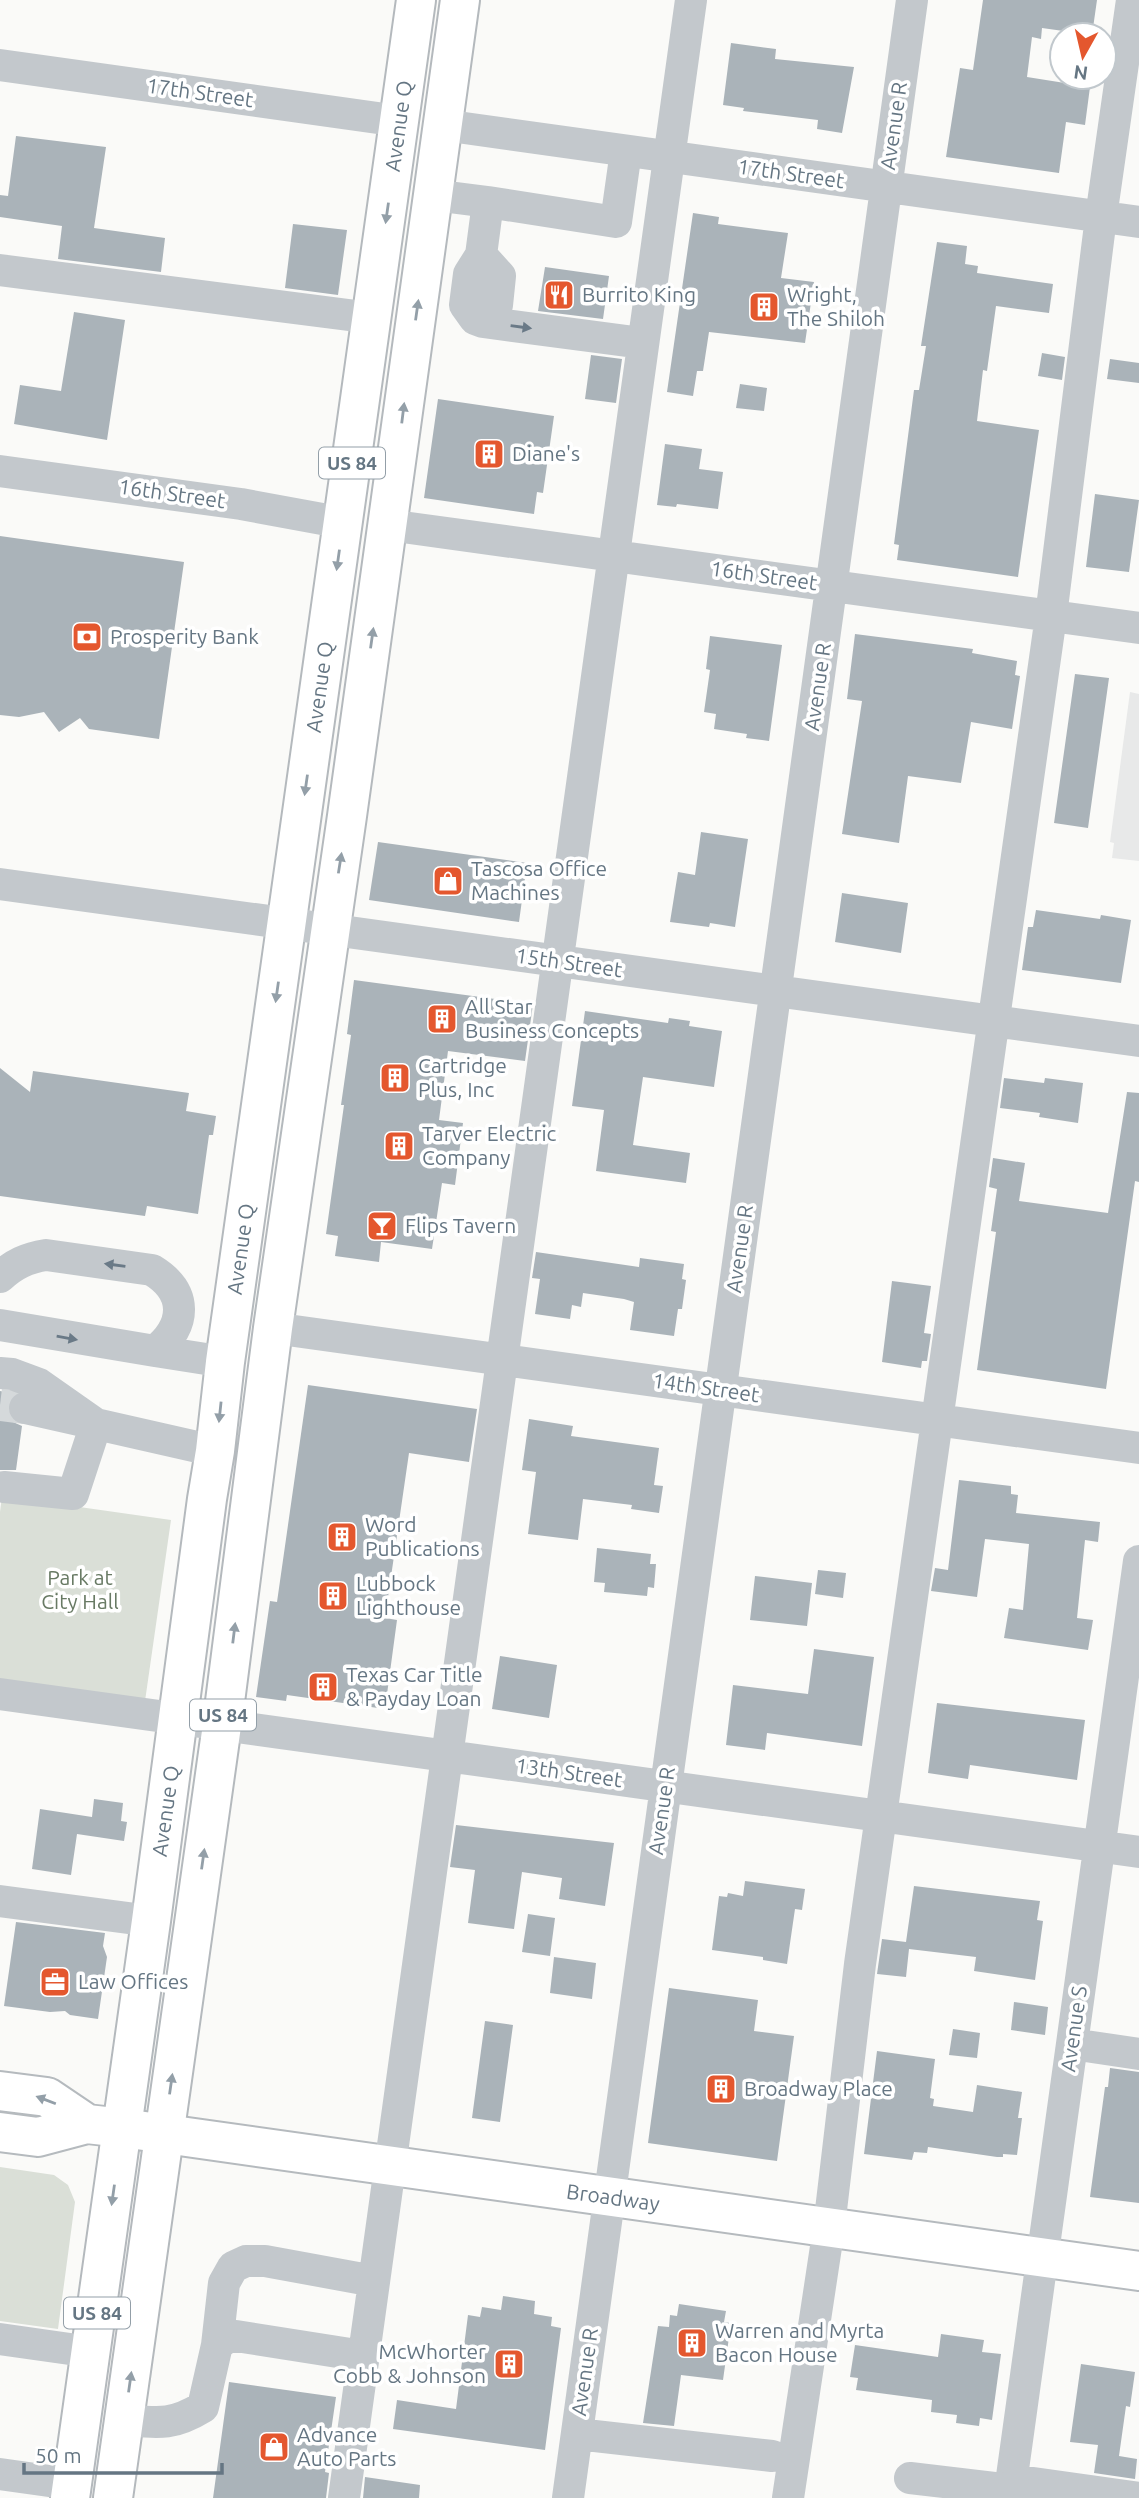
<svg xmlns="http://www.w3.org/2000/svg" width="1139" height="2498" font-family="Ubuntu,sans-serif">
<rect width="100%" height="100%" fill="#fafaf8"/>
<path fill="#e8e9e9" d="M1130,692l9,2v167l-27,-3 2,-15 -4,-1z"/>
<path fill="#dadfd7" d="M2,1496l169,24 -28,195 -143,-21v-182z
M0,2167l54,8 14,10 7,17 -17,127 -58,-8z"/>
<path fill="#aab3b9" d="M983,0h114l-5,35 -50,-7 -1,11 -9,-2 -5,40 63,10 -5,38 -19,-3 -7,51 -113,-16 14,-89 13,2z
M731,43l45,6 -1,10 79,8 -12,66 -25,-4 1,-9 -75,-9 1,-3 -21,-3z
M16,136l90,11 -12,81 71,10 -4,34 -103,-13 4,-33 -62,-9v-22l8,1z
M693,213l26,4 -1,7 70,9 -7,45 33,4 -9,61 -96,-11 -6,39h-6l-4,25 -26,-4z
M293,224l54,6 -9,65 -53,-7z
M937,242l30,4 -2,18 13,2 -1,7 76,11 -4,29 -53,-7 -9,65 -4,-1 -6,51 62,9 -21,147 -121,-17 2,-15 -5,-1 20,-154h5l7,-44h-5z
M545,267l64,9 -6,43 -65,-8z
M74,312l51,8 -18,120 -93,-16 6,-39 41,6z
M1042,353l23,4 -3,23 -24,-4z
M591,355l31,4 -6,44 -31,-4z
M1110,359l29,4v20l-32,-4z
M740,384l27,4 -3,23 -28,-3z
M438,399l116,17 -11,77 -6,-1 -3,22 -110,-16z
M665,444l37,5 -3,20 24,3 -5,37 -41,-5 -1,3 -19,-2z
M1095,494l44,6 -10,72 -43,-5z
M0,536l184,26 -25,177 -70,-10 -9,-11 -21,14 -15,-20 -25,5 -19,-2z
M855,634l118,15 -1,4 45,8 -2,14 5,1 -8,53 -41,-7 -10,61 -53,-7 -9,67 -57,-9 20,-133 -15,-2z
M710,636l72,9 -13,96 -23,-3 1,-4 -33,-5 2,-15 -12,-2 6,-42 -4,-1z
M1075,674l34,4 -21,150 -34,-5z
M701,832l47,7 -13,88 -25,-4 -1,4 -39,-5 8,-50 17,3z
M378,842l149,21 -8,59 -150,-22z
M842,893l66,10 -7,50 -66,-11z
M1036,910l64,9 1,-4 30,5 -10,63 -99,-13 6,-43h5z
M354,980l179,24 -8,57 -77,-10 -9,69 24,3 -8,62 -13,-2 -10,66 -51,-7 -2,20 -44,-6 3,-20 -12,-2 18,-129h-3l10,-70 -4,-1z
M585,1011l83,12 1,-5 21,3 -1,5 33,5 -8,56 -71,-10 -10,68 57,8 -4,30 -90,-12 8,-61 -32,-4z
M0,1068l30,24 3,-21 156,22 -3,18 30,5 -3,19h-4l-11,79 -51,-8 -2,10 -145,-20z
M1004,1078l40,5 1,-5 38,5 -5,40 -39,-6 1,-4 -40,-5z
M1127,1092l12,1v89l-4,-1 -29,208 -129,-19 19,-138 -5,-1 6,-42 -8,-2 4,-29 32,5 -6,38 89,12z
M536,1252l103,15 1,-9 44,6 -2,15 4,1 -4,29h-4l-4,27 -44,-6 4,-28 -10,-3 -41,-6 -2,14 -9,-2 -2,14 -35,-5 5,-35 -8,-1z
M892,1281l39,5 -7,47 7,1 -4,27h-5l-1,7 -39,-6z
M308,1385l169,24 -8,53 -60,-9 -24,165 12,2 -12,89 -98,-14 -1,6 -30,-4 14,-96 7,1z
M0,1391l14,3 -7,9v10l6,9 9,4 -6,44h-16z
M529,1419l44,7 -2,10 88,12 -5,37 9,1 -4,27 -28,-4 1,-4 -49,-6 -5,41 -50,-6 8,-62 -14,-2z
M959,1480l52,6v8l7,1 -2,18 84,9 -2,20 -13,-2 -8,78 16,2 -5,30 -84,-12 5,-30 14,2 6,-66 -44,-5 -8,58 -46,-6 4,-23 13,2z
M597,1548l54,6 -1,10h6l-2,24 -6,-1 -1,9 -43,-4 1,-9 -11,-1z
M818,1570l28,3 -3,25 -28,-4z
M755,1576l57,7 -5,43 -57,-6z
M814,1649l60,8 -12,89 -95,-13 -2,17 -39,-5 7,-60 75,9z
M500,1656l57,9 -8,53 -57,-9z
M937,1703l148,17 -8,60 -107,-15 -2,14 -40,-6z
M94,1799l29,4 -2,18 6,1 -3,19 -47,-7 -6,41 -39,-6 8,-60 52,8z
M456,1825l158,18 -9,63 -46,-7 3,-21 -40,-6 -8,57 -46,-6 7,-53 -25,-3z
M745,1881l60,8 -3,21 -7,-1 -8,55 -24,-4v-3l-51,-7 7,-54 8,1 1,-4 15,3z
M914,1886l126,15 -3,19 6,1 -8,59 -61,-9 2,-14 -67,-8 -3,28 -29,-3 5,-35 24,3z
M528,1914l27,4 -5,38 -28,-4z
M16,1922l89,11 -2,13 4,11 -9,62 -28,-4 -5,-4 -15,1 -46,-6z
M554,1957l42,6 -4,36 -42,-6z
M669,1988l89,12 -4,31 40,5 -17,125 -129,-18z
M1014,2002l34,5 -3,28 -34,-5z
M485,2021l28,4 -13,97 -28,-4z
M953,2029l27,4 -3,25 -28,-3z
M877,2051l58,8 -5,39 4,1 -1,7 40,6 4,-27 45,7 -4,26h4l-5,37 -14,-1v3h-6l-69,-10 -1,6 -13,-1 -2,8 -48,-6z
M1110,2068l29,4v131l-49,-6 15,-110h3z
M503,2296l32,5 -1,13 18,3 -1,9 10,2 -16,122 -152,-21 4,-29 59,9 12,-94 12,2 2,-10 19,3z
M679,2304l47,7 -2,11 7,1 -8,57 -42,-5 -7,51 -31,-3 15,-97 11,1 1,-12 7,1z
M941,2334l43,6 -2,12 19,2 -9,66 -12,-2 -1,8 -23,-3 1,-8 -26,-3 1,-12 -76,-10 2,-12 -8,-1 5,-32 83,12z
M1081,2364l54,8 -5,35 -4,-1 -7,50 18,3 -2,20 -41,-6 4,-28 -28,-3z
M229,2382l107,15 -11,75 4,1 -3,25h-113z
M365,2477l55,8 -1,13h-56z"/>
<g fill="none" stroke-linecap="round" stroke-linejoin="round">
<path stroke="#d5d9db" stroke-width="32" stroke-dasharray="32 16" stroke-linecap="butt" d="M0,1405l25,3"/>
<g stroke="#b5babe" stroke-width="42">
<path id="major" d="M0,2091l47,6 40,27
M0,2132l38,5 49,-13 36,4 1016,143"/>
</g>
<g stroke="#b4b9bd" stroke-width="42">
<path id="highway" d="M70,2498l81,-577 56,-422 8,-48 10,-89 191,-1362
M113,2498l109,-773 51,-397 74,-512 113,-816"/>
</g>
<path stroke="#c3c8cc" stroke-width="32" d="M0,65l399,56
M443,125l696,97
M626,151l-10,71 -128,-20 -7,53 -12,19 -4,31 10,14 8,3 159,21
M433,195l55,7
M481,255l19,21 -3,29
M0,270l372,48
M0,471l241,33 103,19
M388,525l751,103
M0,884l1139,157
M0,1277c14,-13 27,-19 46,-22l106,15c36,22 35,55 3,81l-155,-26
M273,1328l866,120
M155,1351l70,11
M0,1373l12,1 27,10 57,40 119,27
M4,1487l69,7 23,-70 -71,-16
M0,1694l1139,158
M0,1901l151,20
M1072,2044l67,10
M0,2339l91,13
M217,2345l7,-62 9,-16 13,-6h19l109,20
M124,2420c34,3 48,6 79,-13l14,-62 9,-7 10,-2 127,20
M577,2434l195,22
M0,2474l71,10
M910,2478l101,12
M1012,2480l127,18
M344,2498l347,-2498
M568,2498l344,-2498
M788,2498l41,-271 31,-263 191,-1348 50,-399 31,-217
M1009,2498l130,-937"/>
<use href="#major" stroke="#fff" stroke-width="38"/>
<use href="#highway" stroke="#fff" stroke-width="38"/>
</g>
<defs><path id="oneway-solid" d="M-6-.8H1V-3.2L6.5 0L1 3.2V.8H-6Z" transform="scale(1.75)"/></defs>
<g fill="#939fa8">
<use href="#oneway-solid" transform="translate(387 213) rotate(98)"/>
<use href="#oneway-solid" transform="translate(417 310) rotate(-82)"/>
<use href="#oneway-solid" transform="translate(403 413) rotate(-83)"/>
<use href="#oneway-solid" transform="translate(338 560) rotate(98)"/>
<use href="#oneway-solid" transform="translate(372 638) rotate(-82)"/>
<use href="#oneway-solid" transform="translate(306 785) rotate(98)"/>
<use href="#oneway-solid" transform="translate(340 863) rotate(-81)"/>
<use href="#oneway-solid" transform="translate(277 992) rotate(98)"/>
<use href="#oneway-solid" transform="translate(220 1412) rotate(96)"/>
<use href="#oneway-solid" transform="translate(234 1633) rotate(-83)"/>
<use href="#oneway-solid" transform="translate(203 1859) rotate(-82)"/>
<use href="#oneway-solid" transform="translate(171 2084) rotate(-82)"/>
<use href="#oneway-solid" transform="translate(46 2100) rotate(-159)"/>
<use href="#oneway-solid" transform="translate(113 2195) rotate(98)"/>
<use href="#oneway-solid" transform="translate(130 2382) rotate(-82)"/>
</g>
<g fill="#6a7a87">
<use href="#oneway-solid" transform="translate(521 327) rotate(8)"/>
<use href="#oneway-solid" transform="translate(115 1265) rotate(-172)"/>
<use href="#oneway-solid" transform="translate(67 1338) rotate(10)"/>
</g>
<defs>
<g id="restaurant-square" transform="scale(1.575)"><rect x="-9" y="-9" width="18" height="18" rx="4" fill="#e4572e" stroke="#fff"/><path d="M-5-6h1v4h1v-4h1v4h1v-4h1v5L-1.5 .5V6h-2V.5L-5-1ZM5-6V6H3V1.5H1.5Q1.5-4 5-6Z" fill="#fff"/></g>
<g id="building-square" transform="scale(1.575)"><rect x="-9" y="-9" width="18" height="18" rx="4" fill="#e4572e" stroke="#fff"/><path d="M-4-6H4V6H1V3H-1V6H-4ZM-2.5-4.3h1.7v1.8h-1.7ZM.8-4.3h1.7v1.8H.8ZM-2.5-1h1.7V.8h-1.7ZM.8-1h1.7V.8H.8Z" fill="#fff"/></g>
<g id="bank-square" transform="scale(1.575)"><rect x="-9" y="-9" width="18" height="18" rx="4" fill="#e4572e" stroke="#fff"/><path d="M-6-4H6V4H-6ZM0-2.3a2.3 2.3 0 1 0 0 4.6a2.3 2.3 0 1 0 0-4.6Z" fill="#fff"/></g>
<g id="shop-square" transform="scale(1.575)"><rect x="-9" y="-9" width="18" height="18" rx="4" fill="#e4572e" stroke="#fff"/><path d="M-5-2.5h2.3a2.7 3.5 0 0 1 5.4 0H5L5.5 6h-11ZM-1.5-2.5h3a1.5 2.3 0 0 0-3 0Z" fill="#fff"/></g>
<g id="bar-square" transform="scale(1.575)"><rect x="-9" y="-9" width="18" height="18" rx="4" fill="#e4572e" stroke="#fff"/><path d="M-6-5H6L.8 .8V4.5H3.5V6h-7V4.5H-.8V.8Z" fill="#fff"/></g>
<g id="office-square" transform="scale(1.575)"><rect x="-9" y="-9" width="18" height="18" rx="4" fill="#e4572e" stroke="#fff"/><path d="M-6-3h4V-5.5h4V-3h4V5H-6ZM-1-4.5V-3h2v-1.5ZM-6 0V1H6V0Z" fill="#fff"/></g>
</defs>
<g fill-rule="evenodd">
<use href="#restaurant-square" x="559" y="295"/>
<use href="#building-square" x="764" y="307"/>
<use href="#building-square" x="489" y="454"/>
<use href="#bank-square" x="87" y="637"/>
<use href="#shop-square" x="448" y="881"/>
<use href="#building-square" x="442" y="1019"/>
<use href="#building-square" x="395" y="1078"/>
<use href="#building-square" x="399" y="1146"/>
<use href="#bar-square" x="382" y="1226"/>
<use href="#building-square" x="342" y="1537"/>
<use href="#building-square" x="333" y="1596"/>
<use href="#building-square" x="323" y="1687"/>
<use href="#office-square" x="55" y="1982"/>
<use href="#building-square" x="721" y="2089"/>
<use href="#building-square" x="692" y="2343"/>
<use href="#building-square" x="509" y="2364"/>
<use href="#shop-square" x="274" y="2447"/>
</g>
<g text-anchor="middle" stroke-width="7" stroke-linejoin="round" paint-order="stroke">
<g fill="#fff" stroke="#939fa8" stroke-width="2">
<rect x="319" y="447.5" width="66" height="31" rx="5"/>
<rect x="190" y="1699.5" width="66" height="31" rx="5"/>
<rect x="64" y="2297.5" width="66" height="31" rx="5"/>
</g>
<g font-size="19" font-weight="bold" fill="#657683">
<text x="352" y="470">US 84</text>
<text x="223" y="1722">US 84</text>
<text x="97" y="2320">US 84</text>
</g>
<g font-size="21" fill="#657683" stroke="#fff">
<text transform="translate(200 93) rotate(8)" y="7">17th Street</text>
<text transform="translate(399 126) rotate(-82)" y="7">Avenue Q</text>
<text transform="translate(894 126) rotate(-82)" y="7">Avenue R</text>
<text transform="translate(791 174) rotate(8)" y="7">17th Street</text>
<text transform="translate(172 494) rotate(8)" y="7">16th Street</text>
<text transform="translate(764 576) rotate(8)" y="7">16th Street</text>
<text transform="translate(320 687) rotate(-82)" y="7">Avenue Q</text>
<text transform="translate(818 687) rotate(-82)" y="7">Avenue R</text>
<text transform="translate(569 963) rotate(8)" y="7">15th Street</text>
<text transform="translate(241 1249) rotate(-82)" y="7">Avenue Q</text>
<text transform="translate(740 1249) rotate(-82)" y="7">Avenue R</text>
<text transform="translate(706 1388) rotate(8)" y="7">14th Street</text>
<text transform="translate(569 1773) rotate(8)" y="7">13th Street</text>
<text transform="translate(166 1811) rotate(-82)" y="7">Avenue Q</text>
<text transform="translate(662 1811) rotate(-82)" y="7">Avenue R</text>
<text transform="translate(1074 2029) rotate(-82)" y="7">Avenue S</text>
<text transform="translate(613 2198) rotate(8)" y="7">Broadway</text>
<text transform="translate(585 2372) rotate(-82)" y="7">Avenue R</text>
</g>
<g font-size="21" fill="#657683" stroke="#fff" text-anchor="start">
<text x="582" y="302">Burrito King</text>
<text x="787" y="302">Wright,<tspan x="787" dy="24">The Shiloh</tspan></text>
<text x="512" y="461">Diane's</text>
<text x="110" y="644">Prosperity Bank</text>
<text x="471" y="876">Tascosa Office<tspan x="471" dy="24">Machines</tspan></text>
<text x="465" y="1014">All Star<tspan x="465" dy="24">Business Concepts</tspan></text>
<text x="418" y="1073">Cartridge<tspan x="418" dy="24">Plus, Inc</tspan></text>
<text x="422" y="1141">Tarver Electric<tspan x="422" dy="24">Company</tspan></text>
<text x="405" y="1233">Flips Tavern</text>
<text x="365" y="1532">Word<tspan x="365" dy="24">Publications</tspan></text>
<text x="356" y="1591">Lubbock<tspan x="356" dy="24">Lighthouse</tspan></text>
<text x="346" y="1682">Texas Car Title<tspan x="346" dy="24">&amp; Payday Loan</tspan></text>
<text x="78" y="1989">Law Offices</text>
<text x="744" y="2096">Broadway Place</text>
<text x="715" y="2338">Warren and Myrta<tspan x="715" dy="24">Bacon House</tspan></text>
<text x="486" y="2359" text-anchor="end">McWhorter<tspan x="486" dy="24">Cobb &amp; Johnson</tspan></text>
<text x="297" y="2442">Advance<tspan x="297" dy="24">Auto Parts</tspan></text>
</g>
<g font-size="21" fill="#687a64" stroke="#fff">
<text x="80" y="1585">Park at<tspan x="80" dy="24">City Hall</tspan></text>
</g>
</g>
<g transform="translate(1083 56) rotate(188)"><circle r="33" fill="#ffffff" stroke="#c1c8cd" stroke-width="2"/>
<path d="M0-5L12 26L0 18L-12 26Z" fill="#e4572e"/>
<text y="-10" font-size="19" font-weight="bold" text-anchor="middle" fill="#657683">N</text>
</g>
<path d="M24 2463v10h198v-10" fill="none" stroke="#657683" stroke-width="3.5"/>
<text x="35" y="2463" font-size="21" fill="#657683" stroke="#ffffff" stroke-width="5" paint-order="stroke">50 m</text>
</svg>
